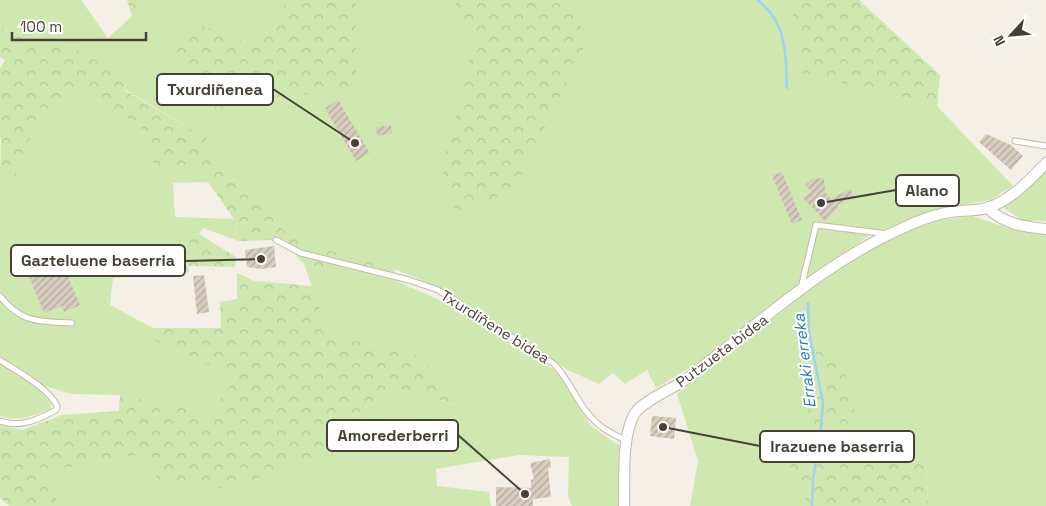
<svg xmlns="http://www.w3.org/2000/svg" width="1046" height="506" font-family="'Space Grotesk',sans-serif">
<defs>
<pattern id="forest-crowns" width="20" height="18" patternUnits="userSpaceOnUse" patternTransform="scale(1.25)"><rect width="20" height="18" fill="#cee8af"/><path d="M2 6a3 3 0 1 1 6 0M12 15a3 3 0 1 1 6 0" fill="none" stroke="#b2c897"/></pattern>
<pattern id="building-hatch" width="6" height="6" patternUnits="userSpaceOnUse" patternTransform="scale(1.25)"><rect width="6" height="6" fill="#d8cebf"/><path d="M-1 1l2-2M0 6l6-6M5 7l2-2" fill="none" stroke="#b1a99c"/></pattern>
</defs>
<rect width="100%" height="100%" fill="#f4f0e7"/>
<path fill="#cee8af" d="M0,0h81l27,38 24,-22 30,-16h628l13,74 134,32 76,80 -23,14 -54,10 -66,25 -86,61 -81,64 -47,28 -9,-18 -22,14 -12,-11 -14,11 -31,-14 -124,-80 -49,-21 -66,-19 -47,-21 -25,-36 -26,-15 -25,-40 -82,-49 1,-12 -64,-36 -31,1 -30,-15z
M79,90l60,34 18,49 31,-11 20,20 -35,1 2,34 59,2 5,22 -36,-13 -4,6 -19,2 9,36 -76,6 -3,27 43,23 1,13 82,36 -26,36 -90,-18 -48,-1 -28,-8 -2,8 8,8 1,7c-18,7 -32,13 -51,7v-237l14,1 20,-50z
M1046,169v52h-23l-20,-14z
M972,216l36,12 38,5v273h-123l5,-3 -2,-39 -45,-5 -20,-12 -7,-25v-22l-40,-55 12,39 -34,50 -6,24 20,41v7h-116l8,-45 -21,-67 155,-122 62,-37 40,-14z
M304,264l90,16 57,25 110,69 30,52 30,21 -1,59h-48l-4,-10 1,-39 -50,-2 -83,14 1,17 52,6 2,14h-432l-10,-35 88,-16 22,25 155,-24 75,-70 75,21 -47,-52 -88,-20z"/>
<path fill="url(#forest-crowns)" d="M127,0h35l-30,16z
M288,0h68v85l-149,27 -32,-65 25,-22 57,20z
M454,0h119l13,43 -72,148 -59,21 -13,-44 32,-124z
M790,0h69l81,75 -3,31 -134,-32z
M0,27l30,15 31,-1 65,36 -2,13 82,48 25,40 26,15 25,36 47,21 66,19 -1,11 -90,-16 -12,-13 -21,-11 -32,1 -5,-22 -26,-37 -20,-19 -31,10 -18,-49 -60,-34 -45,40 -20,50 -14,-1 1,-40 -1,-1v-69l5,-9 -5,-3z
M199,234l37,23 -1,10 -47,-1 -9,-30z
M237,273l17,8 58,5 17,49 88,20 48,52 -76,-21 -75,70 -84,33 -71,-9 -22,-25 -88,16 10,35h-50l-9,-8v-73l22,5 40,-15 57,-4 1,-16 90,18 26,-36 -82,-36 -1,-13h68l-1,-26 17,-3z
M820,336l22,26 12,38v22l7,25 20,12 45,5 2,40 -5,2h-117v-7l-20,-41 5,-24 35,-50 -13,-39z"/>
<g fill="none" stroke-linecap="round" stroke-linejoin="round">
<path stroke="#a2d1f1" stroke-width="2.5" d="M758,0c5,5 10,9 14,15 15,20 14,49 15,73
M808,303l1,30 14,69 -3,39 -7,37 -1,28"/>
</g>
<path fill="url(#building-hatch)" d="M338,100l32,53 -14,8 -31,-53z
M391,125l1,8 -15,3 -1,-9z
M986,134l25,11 12,11 -12,14 -32,-28z
M782,172l20,48 -10,4 -20,-48z
M824,178l1,14 6,7 19,-10 4,8 -17,8 2,2 -14,14 -22,-23 8,-7 -6,-6 7,-6z
M274,246l2,21 -15,2 -14,-2 -2,-17z
M58,253l22,52 -16,7 -2,-6 -18,7 -19,-46z
M204,275l5,37 -12,2 -4,-38z
M652,416l24,2 -2,21 -24,-3z
M550,459l1,9h-3l3,29 -18,2v7h-37v-19l35,1v-8l3,-1 -4,-16z"/>
<g fill="none" stroke-linecap="round" stroke-linejoin="round">
<g stroke="#c2bbac" stroke-width="7">
<path id="lane" d="M1015,141l31,5
M276,240l25,13 108,27 29,10 116,74c17,17 24,43 43,59 8,8 20,13 30,18
M801,288l15,-63 72,9
M0,296c22,28 39,25 72,27
M0,360c16,11 49,28 57,46l-1,4c-18,10 -36,18 -56,11"/>
</g>
<g stroke="#c2bbac" stroke-width="12">
<path id="street" d="M988,208c16,16 36,19 58,21
M624,506c1,-28 -3,-69 11,-93 8,-12 37,-24 50,-33 72,-54 137,-117 220,-153 17,-8 36,-15 55,-16 9,-1 17,0 26,-3 22,-5 45,-29 60,-45"/>
</g>
<use href="#lane" stroke="#fff" stroke-width="5"/>
<use href="#street" stroke="#fff" stroke-width="10"/>
</g>
<g text-anchor="middle" stroke-width="4" stroke-linejoin="round" paint-order="stroke">
<g font-size="15" fill="#474036" stroke="#fff">
<text transform="translate(495 327) rotate(32)" y="5">Txurdiñene bidea</text>
<text transform="translate(722 351) rotate(-37)" y="5">Putzueta bidea</text>
</g>
<g font-size="16" font-style="italic" fill="#2d7bb4" stroke="#fff">
<text transform="translate(804 361) rotate(-97)" y="6">Erraki erreka</text>
</g>
</g>
<path fill="none" stroke="#474036" stroke-width="2" d="M355 143L273 89M821 203L896 190M261 259L185 261M525 494L458 435M663 427L760 446"/>
<g fill="#474036" stroke="#fff" stroke-width="2">
<circle cx="355" cy="143" r="5"/>
<circle cx="821" cy="203" r="5"/>
<circle cx="261" cy="259" r="5"/>
<circle cx="525" cy="494" r="5"/>
<circle cx="663" cy="427" r="5"/>
</g>
<g fill="#fff" stroke="#474036" stroke-width="2">
<rect x="157" y="74" width="116" height="31" rx="5"/>
<rect x="896" y="175" width="63" height="31" rx="5"/>
<rect x="11" y="245" width="174" height="31" rx="5"/>
<rect x="327" y="420" width="131" height="31" rx="5"/>
<rect x="760" y="431" width="154" height="31" rx="5"/>
</g>
<g font-size="16" text-anchor="middle" font-weight="bold" fill="#474036">
<text x="215" y="95">Txurdiñenea</text>
<text x="927" y="196">Alano</text>
<text x="98" y="266">Gazteluene baserria</text>
<text x="393" y="441">Amorederberri</text>
<text x="837" y="452">Irazuene baserria</text>
</g>
<g transform="translate(1011 35) rotate(244)" stroke="#ffffff" stroke-width="4" paint-order="stroke">
<path d="M0-4L9 19L0 12L-9 19Z" fill="#474036"/>
<text y="-8" font-size="14" font-weight="bold" text-anchor="middle" fill="#474036">N</text>
</g>
<path d="M12 32v8h134v-8" fill="none" stroke="#474036" stroke-width="2.5"/>
<text x="20" y="32" font-size="15" fill="#474036" stroke="#ffffff" stroke-width="4" paint-order="stroke">100 m</text>
</svg>
